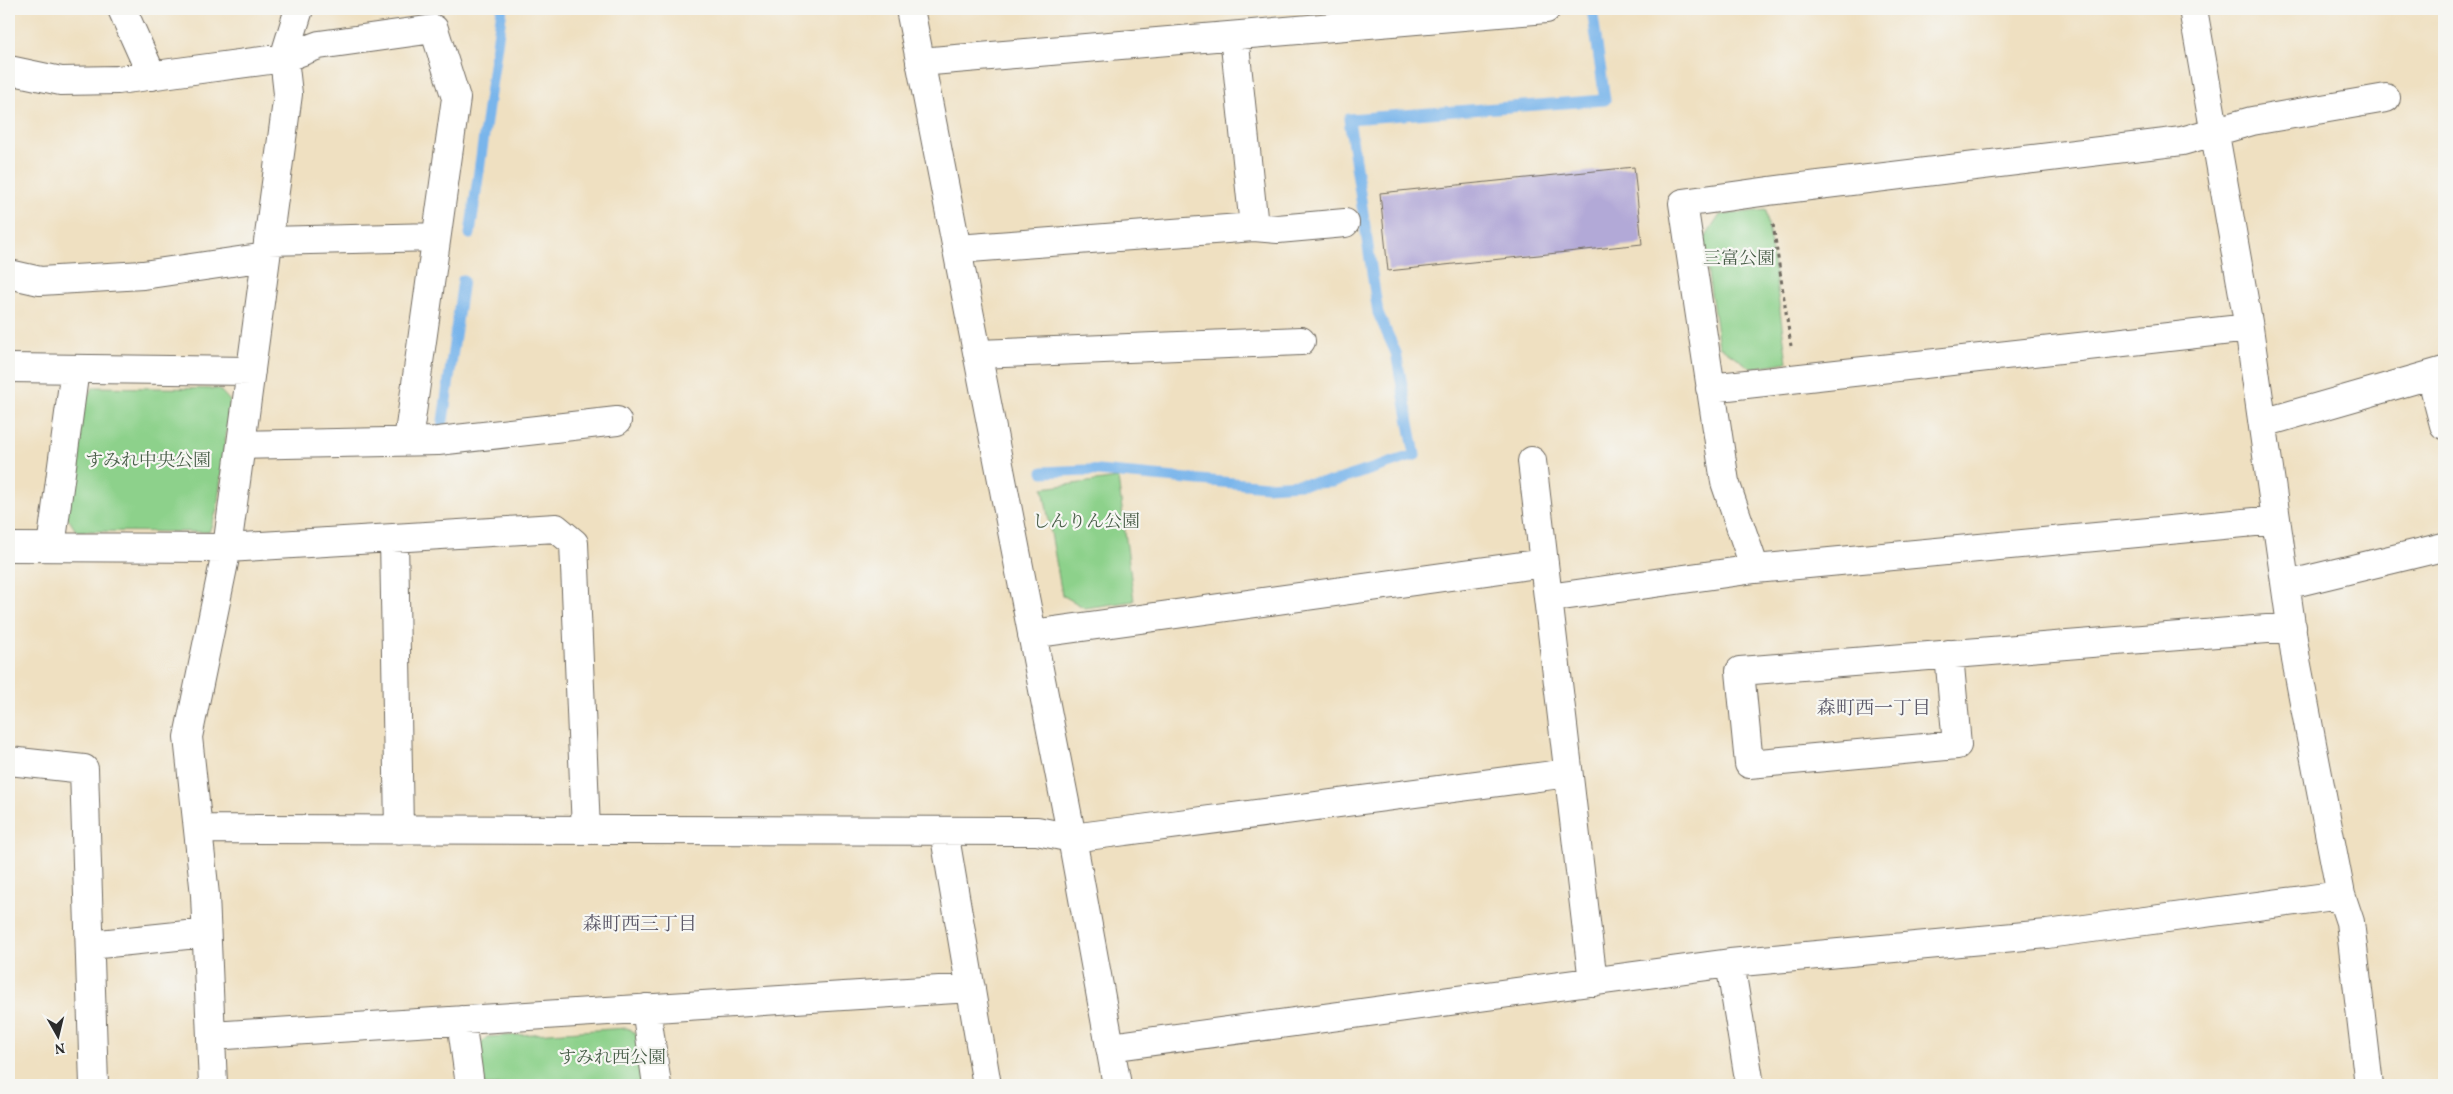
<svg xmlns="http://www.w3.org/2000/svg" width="2453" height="1094" font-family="Vollkorn,'Noto Serif JP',serif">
<rect width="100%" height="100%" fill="#f6f6f2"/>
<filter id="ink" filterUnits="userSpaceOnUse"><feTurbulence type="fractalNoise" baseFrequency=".02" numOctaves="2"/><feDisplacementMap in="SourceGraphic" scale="10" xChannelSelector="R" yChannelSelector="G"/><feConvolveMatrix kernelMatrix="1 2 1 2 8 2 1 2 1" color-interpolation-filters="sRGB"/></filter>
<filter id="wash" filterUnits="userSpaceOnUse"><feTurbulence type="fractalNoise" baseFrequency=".0096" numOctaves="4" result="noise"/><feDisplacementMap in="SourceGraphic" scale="20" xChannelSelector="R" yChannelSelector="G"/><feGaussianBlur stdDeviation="1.12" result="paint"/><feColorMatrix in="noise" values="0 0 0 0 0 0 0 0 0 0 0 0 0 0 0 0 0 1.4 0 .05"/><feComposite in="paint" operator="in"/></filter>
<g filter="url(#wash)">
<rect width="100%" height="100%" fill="#efe0c1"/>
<path fill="#8dd18b" stroke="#5c7e5b" d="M1766,210l21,152 -36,6 -32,-22 -16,-105 17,-26z
M94,387l125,2 11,12 -13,109 -8,22 -133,-1 -10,-16 15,-112z
M1118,478l16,123 -49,7 -23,-13 -19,-107z
M627,1028l12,7 6,50h-161l-5,-40 8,-8z"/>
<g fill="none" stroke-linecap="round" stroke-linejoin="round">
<path stroke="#79b5eb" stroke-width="11" d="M470,234l32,-225
M442,428l21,-148
M1043,472l44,-2 180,16 65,-4 83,-27 -19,-102 -18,-40 -29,-194 256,-19 -13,-91"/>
</g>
<g id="blocks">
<path fill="#b2a9d7" d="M1634,167l8,77 -254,27 -8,-78z"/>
</g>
</g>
<g filter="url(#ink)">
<use href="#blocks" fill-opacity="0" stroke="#706a60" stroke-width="1"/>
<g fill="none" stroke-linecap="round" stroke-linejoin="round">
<g stroke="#706a60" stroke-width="30">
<path id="street" d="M122,9l30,67
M2193,9l56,319 47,332 45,235 9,27 19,163
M920,62l626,-53
M9,70l52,11 57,-1 166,-22 35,-13 115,-16 22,69 -48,343
M1254,227l24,2 67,-6
M268,241l168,-4
M957,249l297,-22 -20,-191
M9,274l31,7 103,-6 123,-18
M978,354l323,-13
M9,368l242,3
M2431,375l13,50
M1710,388l539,-60
M2263,423l181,-52
M241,445l197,-4 179,-20
M1532,461l61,521
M394,538l5,292
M9,547l218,1 329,-20 18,15 12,287
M51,547l24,-178
M1755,569l-30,-87 -42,-279 86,-12 413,-50 70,-20 134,-23
M2286,585l157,-38
M1548,598l207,-29 521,-49
M1032,634l512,-71
M1949,654l8,91 -208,19 -9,-93 552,-44
M9,761l75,8 10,316
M198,829l839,2 35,7 496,-65
M944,831l43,254
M90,945l116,-12
M1730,963l20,122
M646,1008l11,77
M461,1020l9,65
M211,1036l760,-48
M1110,1047l620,-84 317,-29 294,-39
M213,1085l-8,-190 -17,-158 39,-189 61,-454 -4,-36 15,-49"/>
</g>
<g stroke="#706a60" stroke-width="30">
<path id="secondary" d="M910,9l162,829 45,247"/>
</g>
<path stroke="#706a60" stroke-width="3" stroke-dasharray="4 4" stroke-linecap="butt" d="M1773,224l18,122"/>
<use href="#street" stroke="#fff" stroke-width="28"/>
<use href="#secondary" stroke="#fff" stroke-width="28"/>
</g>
</g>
<g text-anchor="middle" stroke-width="4.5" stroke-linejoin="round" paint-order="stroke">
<g font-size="18" fill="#485d48" stroke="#f6f6f2">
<text x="1739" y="264">三富公園</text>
<text x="148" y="466">すみれ中央公園</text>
<text x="1086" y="527">しんりん公園</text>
<text x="612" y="1063">すみれ西公園</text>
</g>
<g font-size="19" fill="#5a5767" stroke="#f6f6f2">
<text x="1874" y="714">森町西一丁目</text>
<text x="640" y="930">森町西三丁目</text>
</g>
</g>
<rect width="2453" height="1094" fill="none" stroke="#f6f6f2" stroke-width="30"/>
<g transform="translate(58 1036) rotate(172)" stroke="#f6f6f2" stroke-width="4" paint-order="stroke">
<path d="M0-4L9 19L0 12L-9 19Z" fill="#2b2b2b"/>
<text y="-8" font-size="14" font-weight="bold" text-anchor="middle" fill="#2b2b2b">N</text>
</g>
</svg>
